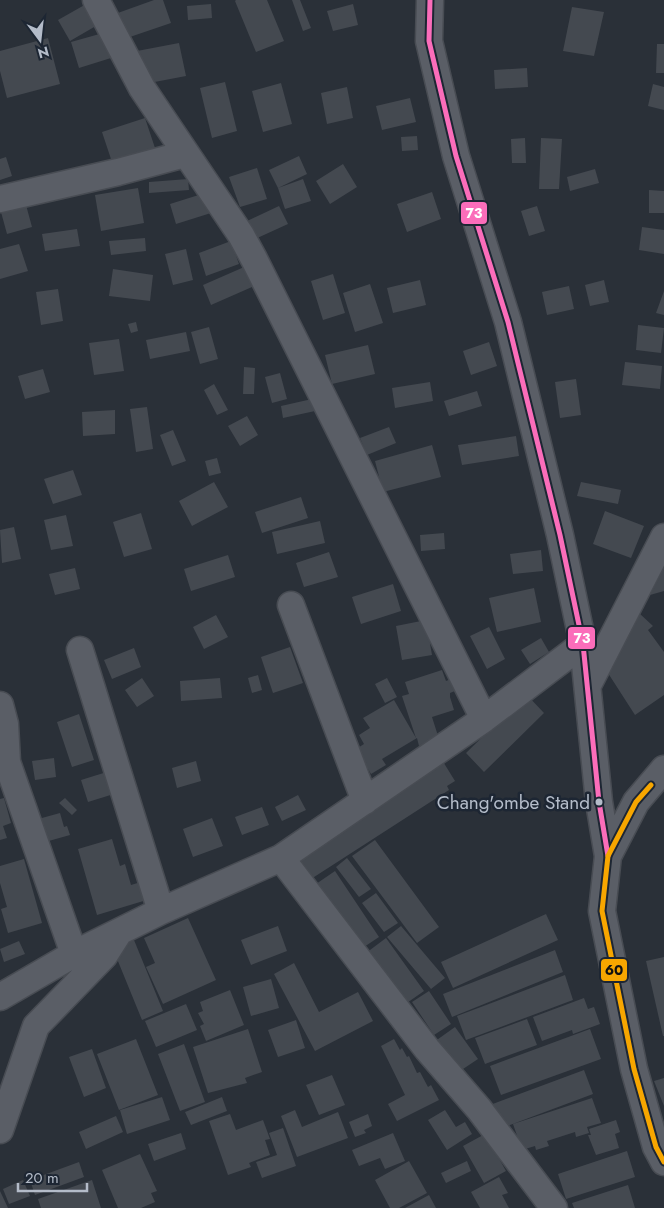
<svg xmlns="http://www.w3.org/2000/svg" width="664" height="1208" font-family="Jost,sans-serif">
<rect width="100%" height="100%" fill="#2a3038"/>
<path fill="#444950" d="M154,0h9l8,23 -47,16 -9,-25z
M236,0h31l17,41 -28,11 -21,-51z
M292,0h8l11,28 -8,3z
M88,3l13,20 -31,18 -12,-21z
M211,4l1,14 -24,2 -1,-14z
M353,4l5,21 -25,6 -6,-20z
M572,7l32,5 -10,44 -31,-5z
M103,33l8,25 -32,10 -8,-26z
M48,38l12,46 -53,14 -7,-27v-20z
M179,43l7,33 -42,8 -7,-33z
M657,44h7v29h-8z
M527,68l1,19 -33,2 -1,-19z
M225,82l12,49 -25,7 -12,-50z
M281,83l11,41 -29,8 -11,-41z
M653,84l11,3v23l-16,-4z
M347,87l6,31 -26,6 -6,-31z
M410,98l6,24 -34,8 -6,-24z
M145,118l12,36 -43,14 -12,-36z
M417,136l1,14 -16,1 -1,-14z
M525,138l1,25h-14l-1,-24z
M541,138l21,1 -3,50h-20z
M299,156l8,18 -29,14 -9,-18z
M6,157l6,19 -12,4v-21z
M343,164l14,23 -27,17 -14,-23z
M257,168l10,31 -27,8 -11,-30z
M595,169l4,14 -29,8 -3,-14z
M188,179l1,11 -40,3v-11z
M303,179l8,22 -26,8 -7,-21z
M138,188l6,35 -43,8 -6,-36z
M649,190l15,1v22h-15z
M432,192l9,27 -34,13 -10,-28z
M205,193l6,20 -35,11 -6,-20z
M26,205l6,22 -25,7 -6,-22z
M279,206l9,18 -35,16 -8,-18z
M537,206l8,25 -16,5 -8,-25z
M642,227l22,3v24l-25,-4z
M77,229l3,17 -35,5 -3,-17z
M145,238l1,13 -35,4 -2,-14z
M231,241l8,23 -33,12 -7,-23z
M19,244l9,27 -28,8v-30z
M186,249l7,31 -20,5 -8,-31z
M251,264l8,20 -48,21 -8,-20z
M113,269l40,6 -3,26 -41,-5z
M333,274l12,39 -22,7 -12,-39z
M420,280l6,25 -33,8 -6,-25z
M604,280l5,22 -19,4 -5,-21z
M370,284l13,39 -28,9 -12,-39z
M569,286l5,23 -27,6 -5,-23z
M58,289l5,32 -22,4 -5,-33z
M664,291v24l-8,-2z
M136,322l2,9 -7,2 -3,-9z
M638,325l26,3 -3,25 -25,-3z
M209,327l9,32 -18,5 -9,-32z
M186,332l4,19 -40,8 -4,-19z
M119,339l5,32 -30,4 -5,-32z
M489,342l8,24 -26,9 -8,-24z
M368,345l7,29 -43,10 -7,-29z
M625,362l37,4 -2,23 -38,-4z
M244,367l11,1 -1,26h-11z
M43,369l7,23 -25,7 -7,-23z
M280,373l7,26 -15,4 -7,-26z
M576,379l5,36 -21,3 -5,-36z
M430,382l3,19 -38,7 -3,-20z
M214,384l14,26 -11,5 -13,-25z
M477,391l5,15 -33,10 -5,-15z
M312,399l3,12 -32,7 -2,-12z
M147,407l6,42 -17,3 -6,-43z
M115,410v24l-32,2 -1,-24z
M247,416l11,19 -18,11 -12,-20z
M389,427l7,16 -29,12 -7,-17z
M173,430l13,31 -14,5 -12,-31z
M516,436l3,20 -57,9 -4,-20z
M432,445l9,32 -58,15 -8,-31z
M217,458l4,15 -12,3 -4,-15z
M73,470l9,25 -29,9 -9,-25z
M214,482l14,25 -36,19 -13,-25z
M581,482l40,8 -3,14 -41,-8z
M301,497l7,21 -46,15 -7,-21z
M605,511l39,15 -13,32 -38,-14z
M141,513l11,36 -28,8 -11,-35z
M66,515l7,31 -22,4 -7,-30z
M320,521l5,22 -48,11 -5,-22z
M14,527l7,32 -19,4 -2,-33z
M444,533l1,16 -24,2 -1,-16z
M541,550l2,21 -30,3 -3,-20z
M329,552l9,25 -34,10 -8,-24z
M228,555l7,22 -44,14 -7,-22z
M664,567v24l-14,4z
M75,568l5,21 -25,6 -6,-21z
M393,584l8,27 -40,13 -9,-27z
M534,588l7,34 -44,10 -8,-34z
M639,613l14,13 -5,4 16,22v43l-29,20 -29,-45z
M216,615l12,22 -24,12 -11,-22z
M426,620l6,35 -30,5 -6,-34z
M489,627l16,32 -18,10 -17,-33z
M541,638l8,14 -19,12 -9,-14z
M290,647l13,36 -30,10 -12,-36z
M134,648l7,19 -29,12 -8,-19z
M442,670l4,11 5,-2 4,12 -5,2v4l4,13 -22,7 7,22 -20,7 -2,-8 -35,21 4,6 -15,9 -15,-25 8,-5 -5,-9 11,-7 -7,-10 31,-18 22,38 -14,-42 7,-2 -4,-12z
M258,675l4,15 -10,3 -4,-15z
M142,678l12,18 -17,11 -12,-17z
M220,678l2,20 -41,3 -1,-20z
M387,678l10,19 -12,6 -10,-19z
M526,694l18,19 -60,59 -18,-19z
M79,714l15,46 -22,7 -15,-45z
M54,758l2,19 -21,3 -3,-19z
M442,760l13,21 -8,5 2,4 -138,89 -16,-23z
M196,761l5,20 -24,7 -5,-20z
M110,771l7,22 -29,9 -7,-22z
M298,795l8,15 -24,11 -7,-14z
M4,798l7,25 -8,3 4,12 -7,2v-41z
M65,798l12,12 -5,5 -13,-12z
M262,807l7,18 -27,10 -7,-18z
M60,813l4,14 3,-1 3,9 -32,9 -7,-23z
M212,818l11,28 -30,11 -10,-28z
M112,839l8,27 5,-2 6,21 13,-4 6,18 -53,16 -19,-66z
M375,840l64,87 -22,16 -65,-87z
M347,858l24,31 -12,8 -23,-30z
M24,859l18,64 -34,10 -7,-24 6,-2 -7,-24v-17z
M335,871l44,66 -18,12 -45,-65z
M376,893l22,30 -14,9 -22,-29z
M546,914l12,26 -105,48 -12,-26z
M188,918l28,62 -53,24 -17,-37 9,-4 -11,-25z
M278,926l9,25 -36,14 -10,-25z
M401,926l44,52 -14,11 -44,-52z
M386,938l38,53 -20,14 -38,-52z
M134,940l29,71 -21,9 -29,-71z
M19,941l6,13 -21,8 -4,-13z
M555,950l8,22 -111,45 -9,-23z
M664,957v79h-1l-17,-75z
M294,963l25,49 39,-20 15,29 -58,30 -41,-77z
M565,975l8,25 -107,40 -9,-24z
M271,979l8,29 -28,8 -8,-29z
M230,990l14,35 -38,16 -6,-15 4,-2 -6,-11 5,-2 -3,-9z
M429,991l22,33 -17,11 -22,-33z
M584,998l4,11 6,-2 6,17 -27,10 -1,-4 -30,11 -9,-24z
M186,1004l11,26 -41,17 -11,-26z
M527,1019l10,26 -52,19 -10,-26z
M296,1020l9,28 -27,9 -10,-27z
M455,1027l23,32 -21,14 -23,-31z
M248,1029l14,43 -17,6 2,5 -39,10 -15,-46z
M590,1029l11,30 -100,36 -11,-29z
M136,1039l22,56 -39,15 -22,-56z
M394,1039l6,11 2,-2 5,9 2,-1 8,17 3,-1 8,15 3,-2 8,15 -42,21 -9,-17 17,-9 -24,-49z
M184,1044l21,58 -25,9 -22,-57z
M92,1049l14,39 -22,9 -15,-40z
M584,1070l9,24 -94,35 -9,-24z
M332,1075l13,30 -26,10 -13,-30z
M664,1078v28l-10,-25z
M162,1097l8,23 -43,14 -7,-24z
M222,1097l5,14 -36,14 -6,-13z
M592,1098l9,25 -14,4 2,6 -13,4 -1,-5 -28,9 2,5 -13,4 -1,-4 -13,4 -9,-26z
M295,1110l7,17 36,-15 10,26 -51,19 -16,-41z
M445,1110l11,17 9,-5 7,12 -25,16 -19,-30z
M230,1114l6,16 27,-10 7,19 -5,1 5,15 -21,8 2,4 -23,8 -19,-54z
M368,1114l4,12 -8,4 2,3 -11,4 -6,-15z
M116,1116l7,16 -37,17 -7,-17z
M616,1120l4,12 -5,2 4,14 -23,7 -8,-20h3l-2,-6z
M283,1128l13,38 -34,12 -6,-16 21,-7 -8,-22z
M181,1133l5,16 -32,12 -6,-17z
M393,1133l12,28 -20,8 -5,-11 -21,8 -7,-16z
M485,1134l21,37 -22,12 -21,-37z
M627,1151l8,26 -69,22 -8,-25z
M140,1154l17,37 -6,2 4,9 -14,6h-23l-16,-38z
M409,1161l18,32 -28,15h-9l-15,-28z
M467,1161l4,10 -25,12 -5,-10z
M79,1162l5,15 -49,18 -5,-15z
M499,1177l9,16 -6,2 7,13h-29l-9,-16z
M23,1180l7,16 -21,8 -6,-15z
M92,1180l9,28h-60l-3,-9z
M628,1185l7,23h-61l-2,-5z
M0,1191l8,17h-8z
M429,1195l7,13h-31z"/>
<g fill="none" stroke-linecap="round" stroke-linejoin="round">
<g stroke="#484c53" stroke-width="29">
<path id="minor" d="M96,0l46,88 99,147 13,24 230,460
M430,0l-1,41 27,115 52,166 52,213 23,109 16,158 9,54
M0,199l118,-27 67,-18
M291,605l74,196
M80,650l81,261
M588,685l76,-148
M0,705l5,19 2,38 67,192
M664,769l-28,33 -28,54 -6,55 32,158 22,78 8,15
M281,858l146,191 52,60 75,99
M0,997l74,-43 87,-43 120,-53 203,-139 99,-75
M0,1130l36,-104 68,-70 14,-22"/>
</g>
<use href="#minor" stroke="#5a5e66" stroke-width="26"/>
<g stroke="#1d2633" stroke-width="9">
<path id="bus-1" d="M430,0l-1,41 27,115 52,166 52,213 23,109 16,158 9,54"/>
</g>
<g stroke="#1d2633" stroke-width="9">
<path id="bus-2" d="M651,785l-15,17 -28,54 -6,55 32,158 22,78 8,15"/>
</g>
<use href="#bus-1" stroke="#fb6dba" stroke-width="5"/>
<use href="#bus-2" stroke="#f7a600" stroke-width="5"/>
</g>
<circle fill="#b4bcc9" stroke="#1d2633" stroke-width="2" cx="599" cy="802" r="4.5"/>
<g text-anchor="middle" stroke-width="5" stroke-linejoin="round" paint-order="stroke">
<g font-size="19" fill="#b4bcc9" stroke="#1d2633" text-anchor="end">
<text x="590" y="809">Chang'ombe Stand</text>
</g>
</g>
<g stroke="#1d2633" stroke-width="2">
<rect x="460" y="201" width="28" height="24" rx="5" fill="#fb6dba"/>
<rect x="567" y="626" width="29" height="24" rx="5" fill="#fb6dba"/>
<rect x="600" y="958" width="28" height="24" rx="5" fill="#f7a600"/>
</g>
<g font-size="14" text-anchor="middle" font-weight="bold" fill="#fff">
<text x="474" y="218">73</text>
<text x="582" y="643">73</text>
</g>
<g font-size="14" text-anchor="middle" font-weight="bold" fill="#111">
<text x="614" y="975">60</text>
</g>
<g transform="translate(40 40) rotate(165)" stroke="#1d2633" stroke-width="4" paint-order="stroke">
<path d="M0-4L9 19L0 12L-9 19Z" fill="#b4bcc9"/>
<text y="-8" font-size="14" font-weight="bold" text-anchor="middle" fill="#b4bcc9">N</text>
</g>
<path d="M18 1183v8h69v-8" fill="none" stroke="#b4bcc9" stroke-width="2.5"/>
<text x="25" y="1183" font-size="15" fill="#b4bcc9" stroke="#1d2633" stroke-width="4" paint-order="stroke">20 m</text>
</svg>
